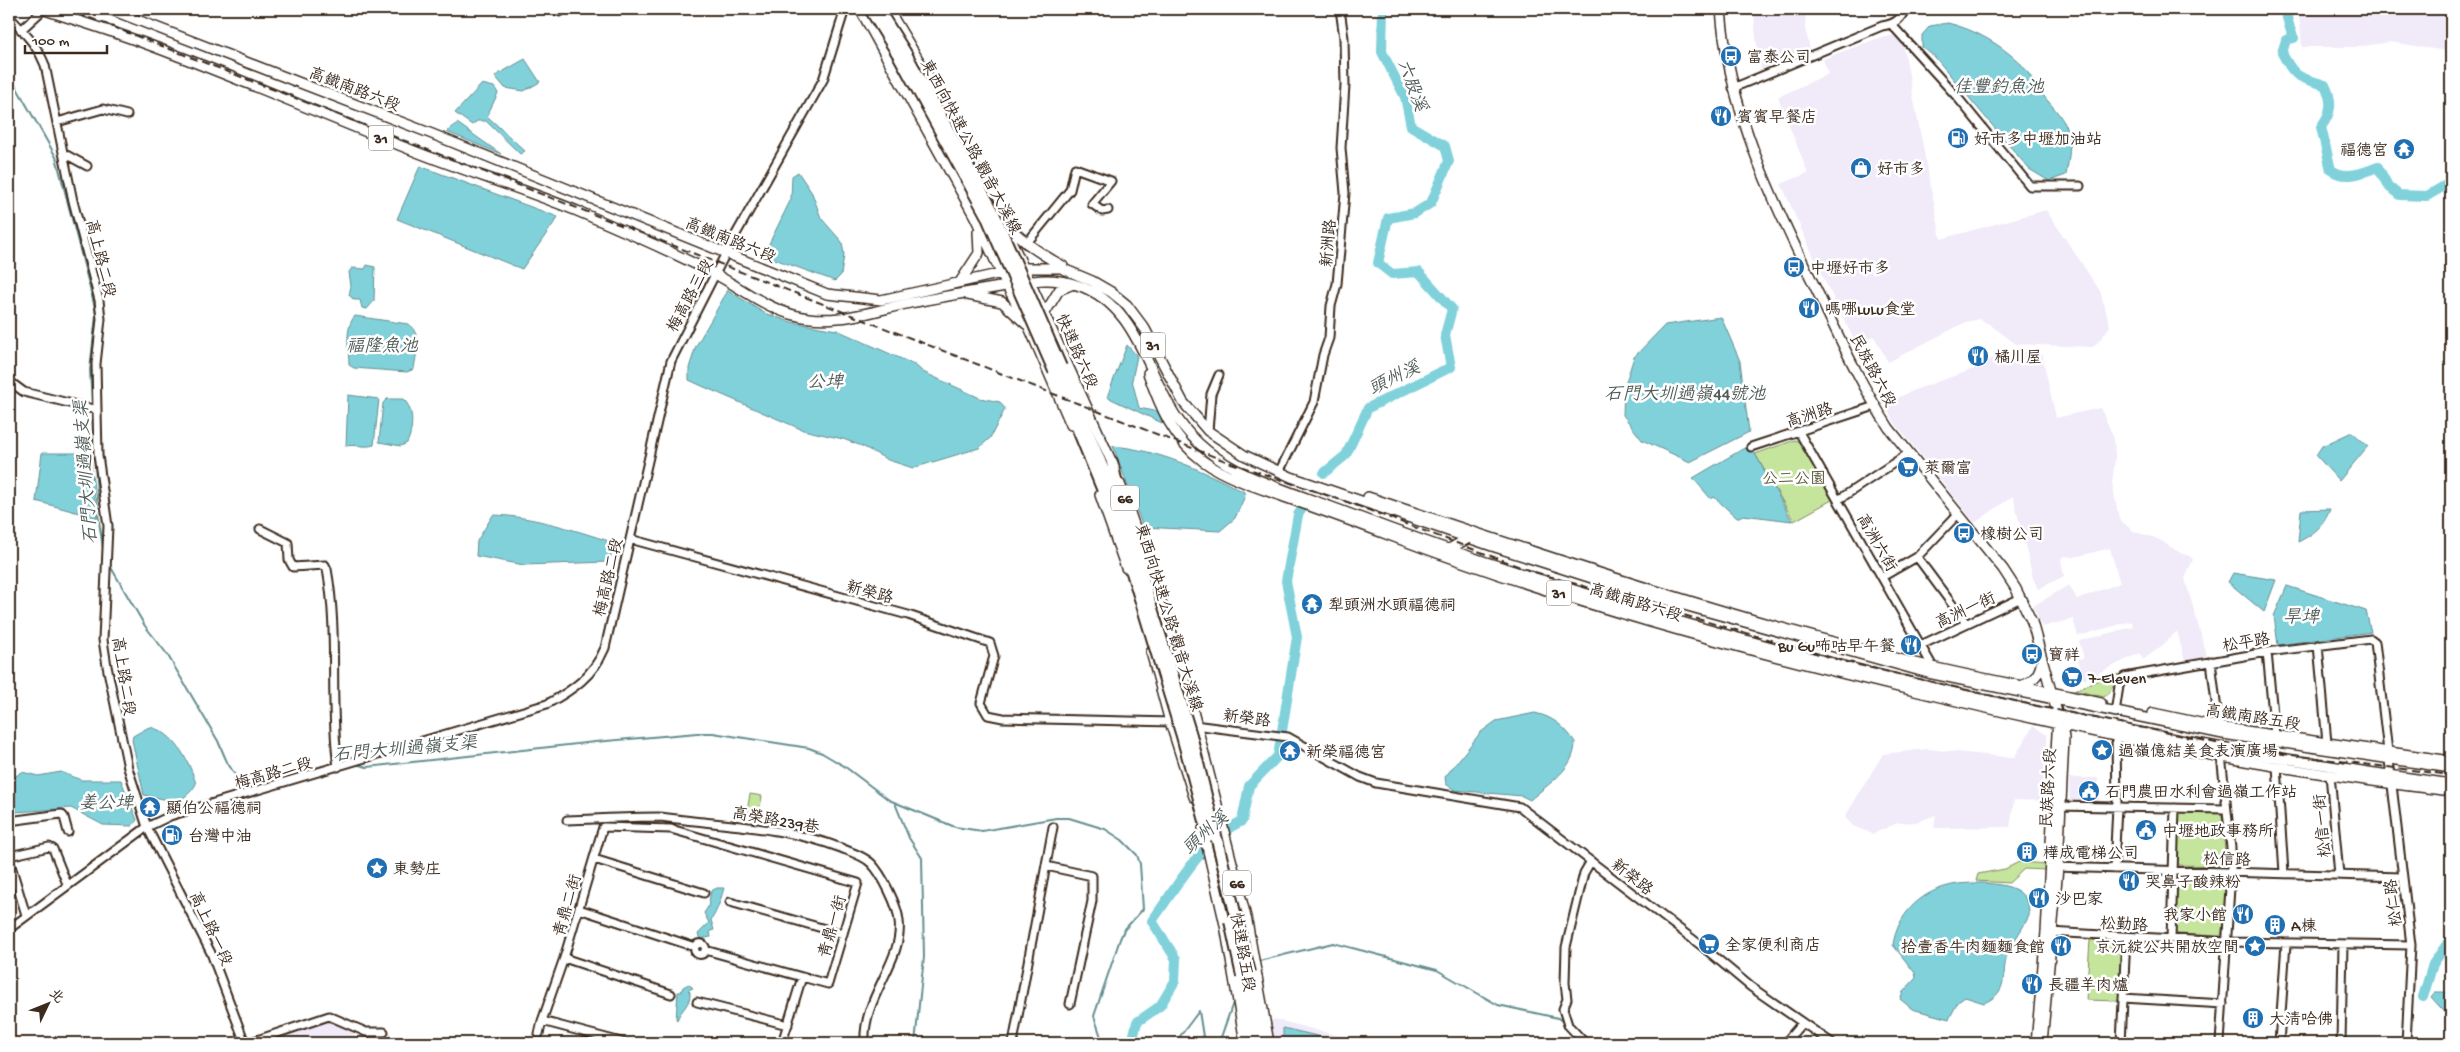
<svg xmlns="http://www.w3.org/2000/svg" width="2460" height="1052" font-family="'Gochi Hand','LXGW WenKai TC',sans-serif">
<rect width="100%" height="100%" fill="#fff"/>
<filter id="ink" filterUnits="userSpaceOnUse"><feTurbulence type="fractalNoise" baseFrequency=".02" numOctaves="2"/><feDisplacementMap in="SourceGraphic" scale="10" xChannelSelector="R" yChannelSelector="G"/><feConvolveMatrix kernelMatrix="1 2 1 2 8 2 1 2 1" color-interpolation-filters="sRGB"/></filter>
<g filter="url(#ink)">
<path fill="#f0eaf9" d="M1754,9h52l-1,19 5,21 -49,20 -5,-29z
M2296,9h106l20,4 13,-4h16v30h-5v12l-55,-9 -35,5h-54l-3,-35z
M1901,34l40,205 105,-29 54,81 10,35 -10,14 -7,7 -77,-3 -27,-20 -10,-5 -13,3 -78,40 -14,-26 -18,8 -35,-71 -40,-89 27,-11 -30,-76 50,-23 -5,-15 53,-20z
M2021,352l21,3 14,63 44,-10 4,8 10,22 1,21 -3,24 7,36 14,12 25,8 24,15 6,1 5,4 -8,20 22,77 -22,6 -8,-31 -13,13 -21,16 -3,-7 -56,27 -6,-21 6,-1 -5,-17 54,-14 -1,-6 -54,15 -5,-17 -31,8 -9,-21 36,-21 8,14 43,-16 -10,-35 -35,9 -12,-1 -2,4 3,16 -26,13 -5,-11 -20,-82 -38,27 -80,-100 -11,-19 33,-15 60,-21 14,-9z
M2033,726l14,9 1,66 -34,-1 -4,27 -76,1 2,-13 -20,7 -19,1 -24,11 -20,-8 -8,-9 38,-63 44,-5 87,9z
M2069,778h29l1,24h-29z
M329,1018l21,11 9,14h-102z
M1274,1019l65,17 37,7h-103l-3,-20z"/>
<path fill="#c5e59d" stroke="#80885e" d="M1795,440l4,2 33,58 -38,21 -39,-67z
M2115,674l5,1c-6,7 -8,17 -16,22l-30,-7c15,-3 27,-14 41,-16z
M750,794l12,2 -4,23 -12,-2z
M2181,811l37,1 4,3 4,48 -4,3 -43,-1 -2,-3 1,-48z
M2019,862l28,2 -1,6 -22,-1 -15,14 -33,-2 2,-7 27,-5z
M2179,878l44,1 3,3 -4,52 -3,2 -41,-2 -3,-3 1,-50z
M2090,940l32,2 -3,59 -33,-1z"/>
<path fill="#81d1db" stroke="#658e8f" d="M1948,23c28,7 52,21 73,41 9,9 14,22 22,31 11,14 23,24 26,42 2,13 -1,26 -3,38l-17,6 -20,-12 -95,-113 -12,-9v-12l8,-9z
M525,59l15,23 -16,9 -19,-3 -10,-12z
M482,84l12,3 4,6 -11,23 38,35 -5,3 -34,-33h-9l-5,4 -17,-12z
M457,123l44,31 -54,-22z
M420,166l138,51 -36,52 -125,-50z
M798,172l14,21 9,25 21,24 2,13 -3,20 -6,6 -66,-24 -4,-5 26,-53 1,-23z
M367,265l8,2 -1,34 -7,8 -5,-1 -2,-8h-6l-5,-5 2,-9 -2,-14 3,-4 13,1z
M728,290l36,23 27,9 46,8 78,35 8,7 57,26 20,4 5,7 -15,29 -11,10 -66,20 -25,-8 -26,-14 -19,-7 -40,-9 -101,-44 -13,-6v-12l7,-22z
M355,316l53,8c15,11 8,29 6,45l-7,3 -53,-4 -5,-3c0,-15 -5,-37 6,-49z
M1721,317l19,44 9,71 -59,30 -48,-22 -19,-25 1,-27 10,-31 31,-32z
M1127,345l10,11 -5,24 7,28 20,4 3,11 -55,-26z
M348,395l31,4 -5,46c-10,3 -17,-1 -28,1z
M387,399h16c12,10 10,31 4,44l-6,3 -22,-4 4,-39z
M2352,432l16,14 -29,35 -23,-26 6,-9z
M1113,446c46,4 91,25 131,46l1,4 -10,22 -15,13 -77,-4z
M1746,447l7,3 39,71 -49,-6 -6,3 -23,-21 -3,2 -18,-21z
M42,453h48l7,65 -61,-17z
M2330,509c-6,17 -16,25 -32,33l3,-32z
M493,515c40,1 81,15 119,27v11l-4,9 -84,3 -48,-9 1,-15z
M2233,573l43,7 -12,32 -36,-30z
M2287,586l79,25 5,21 -93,13 -4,-29z
M1535,713c18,4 29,13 40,29 0,27 -26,41 -45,58l-8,-4 -68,-6 -8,-6 -1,-7 36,-45 15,-11z
M149,727c25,4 41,35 47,57 -14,24 -29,15 -52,11l-12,-55 1,-4z
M22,772l16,4 23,-4 20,8h40l16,40 -5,6 -29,-1 -32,-17 -55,4 -4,-5 -1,-28z
M1983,883c23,2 47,4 46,33 -6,12 -14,23 -20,34 -10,22 3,41 -25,53l-19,-6 -7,5 -9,17 -37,-10 -12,-10 3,-7 13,-14 -1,-5 -22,-28c4,-29 26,-52 55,-59 10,-3 24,-3 35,-3z
M717,888h7c-3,10 -6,22 -13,32l3,10 -4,1 1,6 -11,2 -2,-5 11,-11 -5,-10 4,-6 3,-16z
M689,984l4,4 -5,2 2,2c1,13 -9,17 -13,28l-1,-1 2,-27h3l2,-5z
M2435,992h16v27l-20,-22z
M1283,1028l60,14v1h-57l-3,-4z"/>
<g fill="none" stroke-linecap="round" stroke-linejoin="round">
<path stroke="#658e8f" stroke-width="2" d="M9,74l47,83 38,147 2,11 -6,55 2,36
M92,411l6,103 6,41
M109,564l36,62 22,28 51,87 9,21 18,29
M355,764l12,3 228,-25 102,-9h16l96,15 13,5 22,13 45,34 66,27 27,4 74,-13h13l36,11 17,11 15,15 3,9 3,45 -19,21 -4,9 -26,77 9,27
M895,803l14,35 13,20 2,99 -9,86
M1259,961l74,-18 104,27 61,35 60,13 6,5
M1175,1043l24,-32 5,32
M1219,1043l15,-43"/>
<path stroke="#81d1db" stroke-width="10" d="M2283,9c6,8 5,19 11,29l-8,2 -4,13c13,26 17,24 43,32 8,17 7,27 -4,42l10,43c15,10 32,3 47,-3l10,19 11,9 28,1 24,-14
M1324,473l22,-18 22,-47 83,-41 -6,-32 7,-26 -33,-37 -27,2 -14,-11 10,-45 27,-5 16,-10 18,-42 -4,-15 -34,-20 -6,-29 -23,-45 1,-43
M2423,997l10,-33 18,-26
M1132,1043l5,-21 23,-16 15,-25 1,-22 -24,-38c26,-35 49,-81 90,-100l7,-35 29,-30 19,-119 -11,-56 12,-66 5,-8"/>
<g stroke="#3b2a1e" stroke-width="11">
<path id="minor" d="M553,9l7,3
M9,16c14,16 28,28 36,49l28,136 26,99 2,19 -5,45 2,91 10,71 -5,114 4,26 21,102 19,59 64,126 34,90
M1892,25l66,73 72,88h50
M21,30l23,-21
M1733,88l149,-62c12,-2 19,-6 23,-17
M57,122l46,-13 24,6
M63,153l24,13
M1026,244l44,-54 5,-22 36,13 -19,23 10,7 6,-1
M9,381l15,11 73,18
M1208,431l3,-37 8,-19
M1799,432l134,235
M1751,447l124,-41
M1280,470l34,-68 9,-47 6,-17 2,-32 6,-22 8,-91 -4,-45 4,-63 -1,-47 -4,-29
M1838,500l71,-47
M260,529l28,14 1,17 4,7 32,-2 2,4c12,66 2,132 11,198
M630,539l278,76 82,28 4,13 -13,47 7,12 15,3 170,4
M1917,557l49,66
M1882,577l35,-20 41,-43
M1921,645l100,-47
M2318,645l9,98
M2267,652l8,83
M2211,661l8,66
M2116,706l3,-20 5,-9 143,-25 104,-13 4,3 36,303 -5,98
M1194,725l94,12 72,40 16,6 144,24 183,140 48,40 81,56
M2277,766l7,107
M2330,774l9,101
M2056,806l170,3
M567,820c31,-1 61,-3 91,-3 16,1 31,4 46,5 47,5 93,9 137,26 10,4 23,8 30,15 11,11 27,43 28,58 5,40 -37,76 -34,122
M9,821l52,-7 3,3 4,15
M9,856l40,-9 4,2 14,35
M9,859l17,56
M594,859l110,34
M1046,866l46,10v25l-22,103
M2053,867l349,10
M2114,869l3,-63 -1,-69
M730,902l113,32
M579,909l116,38
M9,929l138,-102 23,-11 377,-112c26,-14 46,-28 58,-56l66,-287 60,-118 92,-163 22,-71
M2049,932l179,10 183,3
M2171,939l4,-131
M694.5 949a5.5 5.5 0 1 1 11 0a5.5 5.5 0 1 1-11 0Z
M705,950l97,27
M564,958l107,36
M2123,998l100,6
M697,1002l91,23
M539,1034l3,-13
M248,1043l81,-27 37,16h18
M625,1043l-83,-22 22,-63 39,-131 68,2 187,54 -30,101 -26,-7 -20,66
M661,1043h1
M1013,1043l40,-216
M1585,1043l-17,-18 -5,-16 4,-10 -2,-16 1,-36 18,-74 7,-12
M1785,1043l17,-20
M2121,1043l5,-106
M2220,1043l11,-171v-24l-10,-93
M2279,1043l7,-100
M2341,1043l2,-99"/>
</g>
<g stroke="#3b2a1e" stroke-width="12">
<path id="major" d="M42,9c33,11 66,21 99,33 91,33 179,72 268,107 57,23 116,40 173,64 43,18 88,38 131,60 27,14 51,34 81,42 39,11 78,-4 116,-12 30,-6 60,-11 90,-16 29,-6 48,-11 77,-2 60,19 69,87 100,133 17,25 42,44 70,57 32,14 66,25 98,37 82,31 165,59 249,84 280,86 567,148 857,188
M109,9l323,125 395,160 54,6 144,-32h36l31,13 19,11 16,13 18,24 38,73 25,29 36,24 47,22 201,69 131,42 305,85 295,61 228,34
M860,9l115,208 32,69 22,41 42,98
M888,9l48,80 42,86
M1721,9c7,100 52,193 96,282 22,46 44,94 72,137l114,141 13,20 16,33 26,94 -12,216 -10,111
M996,211c18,25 40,41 67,55
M1010,238l104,229
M960,282l19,-29 -1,-21
M968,295l34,7 24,22
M1045,313l14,-23 14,-6
M1148,373c12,34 25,66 55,88 26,19 60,28 90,39 31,11 62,22 93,34 173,66 352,115 533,158 175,42 353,79 532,99
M1120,484l56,161 71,276 22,122
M1100,495l26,73
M1368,497c186,62 373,125 564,170 56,13 113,23 169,36
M1446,551l26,-15
M1151,652l19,70 24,75
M2023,685c12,-5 17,-12 19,-25
M2153,713l66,14 232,34
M1203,829l22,96 20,118
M2042,1043l16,-176 6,-129 -2,-15"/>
</g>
<g stroke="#3b2a1e" stroke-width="14">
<path id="highway" d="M1061,367l66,159 19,63
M1054,371l65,159 19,62
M1112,462l7,31
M1250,973l13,70
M1242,976l12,67"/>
</g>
<use href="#minor" stroke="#fff" stroke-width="7"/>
<use href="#major" stroke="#fff" stroke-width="9"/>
<use href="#highway" stroke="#fff" stroke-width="10"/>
<path stroke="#3b2a1e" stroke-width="2" stroke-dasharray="8 4" stroke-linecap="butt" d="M67,9l1161,453 122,41 181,68 319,92 178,41 217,45 206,26"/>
<g stroke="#3b2a1e" stroke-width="14" stroke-linecap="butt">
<path id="highway-bridge" d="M870,9l29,47 87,159 68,156
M878,9l27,43 88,159 68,156
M1146,589l45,146 59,238
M1138,592l44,144 27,100
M1230,921l12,55"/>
</g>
<use href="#highway-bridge" stroke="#fff" stroke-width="10"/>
</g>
</g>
<defs>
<g id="bus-disc" transform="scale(1.125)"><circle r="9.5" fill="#1f6fb2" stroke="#fff"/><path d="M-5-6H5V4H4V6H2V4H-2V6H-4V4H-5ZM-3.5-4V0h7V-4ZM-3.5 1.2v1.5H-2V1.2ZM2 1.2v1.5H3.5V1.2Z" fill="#fff"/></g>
<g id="restaurant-disc" transform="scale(1.125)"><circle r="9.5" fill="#1f6fb2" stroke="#fff"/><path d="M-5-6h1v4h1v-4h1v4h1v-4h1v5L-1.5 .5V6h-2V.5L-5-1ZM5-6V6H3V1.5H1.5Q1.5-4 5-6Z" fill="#fff"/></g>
<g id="fuel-disc" transform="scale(1.125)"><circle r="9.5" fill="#1f6fb2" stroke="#fff"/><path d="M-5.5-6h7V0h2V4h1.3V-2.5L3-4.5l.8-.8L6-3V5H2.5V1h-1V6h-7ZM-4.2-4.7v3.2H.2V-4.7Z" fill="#fff"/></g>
<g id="temple-disc" transform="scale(1.125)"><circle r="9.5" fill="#1f6fb2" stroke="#fff"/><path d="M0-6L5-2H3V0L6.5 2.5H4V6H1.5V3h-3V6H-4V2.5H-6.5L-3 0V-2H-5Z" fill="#fff"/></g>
<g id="shop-disc" transform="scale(1.125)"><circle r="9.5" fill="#1f6fb2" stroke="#fff"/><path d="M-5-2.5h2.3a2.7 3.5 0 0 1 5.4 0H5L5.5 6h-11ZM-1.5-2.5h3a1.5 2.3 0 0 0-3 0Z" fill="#fff"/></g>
<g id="supermarket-disc" transform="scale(1.125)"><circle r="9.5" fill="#1f6fb2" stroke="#fff"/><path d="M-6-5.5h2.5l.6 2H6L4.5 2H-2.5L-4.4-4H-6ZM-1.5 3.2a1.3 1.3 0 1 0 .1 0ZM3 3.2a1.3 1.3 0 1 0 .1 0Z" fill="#fff"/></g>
<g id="sight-disc" transform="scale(1.125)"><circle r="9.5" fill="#1f6fb2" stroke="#fff"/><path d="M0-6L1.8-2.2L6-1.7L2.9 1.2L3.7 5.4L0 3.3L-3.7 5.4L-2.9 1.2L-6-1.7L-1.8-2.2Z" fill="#fff"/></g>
<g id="civic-disc" transform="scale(1.125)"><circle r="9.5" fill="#1f6fb2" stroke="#fff"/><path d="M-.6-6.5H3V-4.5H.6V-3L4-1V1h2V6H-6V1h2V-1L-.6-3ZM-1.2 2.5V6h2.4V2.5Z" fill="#fff"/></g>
<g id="building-disc" transform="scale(1.125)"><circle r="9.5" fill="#1f6fb2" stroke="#fff"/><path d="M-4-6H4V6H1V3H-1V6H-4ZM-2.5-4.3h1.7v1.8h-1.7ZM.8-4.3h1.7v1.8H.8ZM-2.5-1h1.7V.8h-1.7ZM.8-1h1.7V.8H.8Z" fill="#fff"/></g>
</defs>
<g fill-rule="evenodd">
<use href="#bus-disc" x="1731" y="56"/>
<use href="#restaurant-disc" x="1721" y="116"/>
<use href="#fuel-disc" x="1958" y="138"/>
<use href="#temple-disc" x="2404" y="149"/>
<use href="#shop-disc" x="1861" y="168"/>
<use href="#bus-disc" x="1794" y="267"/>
<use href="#restaurant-disc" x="1809" y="308"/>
<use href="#restaurant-disc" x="1978" y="356"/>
<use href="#supermarket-disc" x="1908" y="467"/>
<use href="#bus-disc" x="1964" y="533"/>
<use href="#temple-disc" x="1312" y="604"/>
<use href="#restaurant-disc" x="1911" y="645"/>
<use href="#bus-disc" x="2032" y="654"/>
<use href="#supermarket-disc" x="2072" y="677"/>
<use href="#sight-disc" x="2102" y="750"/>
<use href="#temple-disc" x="1290" y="751"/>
<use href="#civic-disc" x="2089" y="791"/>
<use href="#temple-disc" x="150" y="807"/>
<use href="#civic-disc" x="2146" y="830"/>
<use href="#fuel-disc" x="172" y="835"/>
<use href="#building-disc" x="2027" y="852"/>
<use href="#sight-disc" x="377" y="868"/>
<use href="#restaurant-disc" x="2129" y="881"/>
<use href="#restaurant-disc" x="2039" y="898"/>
<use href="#restaurant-disc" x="2243" y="914"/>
<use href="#building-disc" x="2275" y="925"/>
<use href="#supermarket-disc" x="1709" y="944"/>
<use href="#restaurant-disc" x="2061" y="946"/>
<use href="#sight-disc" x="2255" y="946"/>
<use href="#restaurant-disc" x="2032" y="984"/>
<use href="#building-disc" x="2253" y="1018"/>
</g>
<g text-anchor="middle" stroke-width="5" stroke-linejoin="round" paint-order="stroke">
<g fill="#fff" stroke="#766a62" stroke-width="1">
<rect x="368.5" y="125.5" width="25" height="25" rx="4"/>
<rect x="1140.5" y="332.5" width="25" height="25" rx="4"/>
<rect x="1111" y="485.5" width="28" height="25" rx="4"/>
<rect x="1546.5" y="580.5" width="25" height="25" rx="4"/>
<rect x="1223" y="870.5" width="28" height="25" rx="4"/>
</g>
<g font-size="15" font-weight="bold" fill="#3b2a1e">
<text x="381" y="143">31</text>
<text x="1153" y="350">31</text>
<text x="1125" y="503">66</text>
<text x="1559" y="598">31</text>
<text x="1237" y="888">66</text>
</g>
<g font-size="16" fill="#3b2a1e" stroke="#fff" text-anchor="start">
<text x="1747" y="62">富泰公司</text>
<text x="1737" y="122">賓賓早餐店</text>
<text x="1974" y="144">好市多中壢加油站</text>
<text x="2388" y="155" text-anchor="end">福德宮</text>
<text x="1877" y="174">好市多</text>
<text x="1810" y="273">中壢好市多</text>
<text x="1825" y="314">嗎哪LuLu食堂</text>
<text x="1994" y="362">橘川屋</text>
<text x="1924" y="473">萊爾富</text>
<text x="1980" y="539">橡樹公司</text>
<text x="1328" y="610">犁頭洲水頭福德祠</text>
<text x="1895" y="651" text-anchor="end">Bu Gu咘咕早午餐</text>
<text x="2048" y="660">寶祥</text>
<text x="2088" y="683">7-Eleven</text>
<text x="2118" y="756">過嶺億結美食表演廣場</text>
<text x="1306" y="757">新榮福德宮</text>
<text x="2105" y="797">石門農田水利會過嶺工作站</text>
<text x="166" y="813">顯伯公福德祠</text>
<text x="2162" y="836">中壢地政事務所</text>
<text x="188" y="841">台灣中油</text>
<text x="2043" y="858">樺成電梯公司</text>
<text x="393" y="874">東勢庄</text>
<text x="2145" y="887">哭鼻子酸辣粉</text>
<text x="2055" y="904">沙巴家</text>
<text x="2227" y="920" text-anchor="end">我家小館</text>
<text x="2291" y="931">A棟</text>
<text x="1725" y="950">全家便利商店</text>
<text x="2045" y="952" text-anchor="end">拾壹香牛肉麵麵食館</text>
<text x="2239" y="952" text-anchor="end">京沅綻公共開放空間</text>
<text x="2048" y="990">長疆羊肉爐</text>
<text x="2269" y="1024">大清哈佛</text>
</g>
<g font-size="16" fill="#3b2a1e" stroke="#fff">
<text transform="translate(355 88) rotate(21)" y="6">高鐵南路六段</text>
<text transform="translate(972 146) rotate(62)" y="6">東西向快速公路 觀音大溪線</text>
<text transform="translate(731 239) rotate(22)" y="6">高鐵南路六段</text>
<text transform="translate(1327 243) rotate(-85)" y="6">新洲路</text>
<text transform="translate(102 258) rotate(76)" y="6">高上路二段</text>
<text transform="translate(689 295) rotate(-62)" y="6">梅高路三段</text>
<text transform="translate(1078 351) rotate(66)" y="6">快速路六段</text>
<text transform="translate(1874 370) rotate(62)" y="6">民族路六段</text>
<text transform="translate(1809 414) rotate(-18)" y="6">高洲路</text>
<text transform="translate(1878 542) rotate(60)" y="6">高洲六街</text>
<text transform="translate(607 577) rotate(-77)" y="6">梅高路二段</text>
<text transform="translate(870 591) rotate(15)" y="6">新榮路</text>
<text transform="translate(1636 601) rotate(17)" y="6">高鐵南路六段</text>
<text transform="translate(1965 609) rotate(-25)" y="6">高洲一街</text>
<text transform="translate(1170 617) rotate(73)" y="6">東西向快速公路 觀音大溪線</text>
<text transform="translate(2246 641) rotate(-9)" y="6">松平路</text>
<text transform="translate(125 676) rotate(81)" y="6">高上路二段</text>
<text transform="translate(2253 716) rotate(9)" y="6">高鐵南路五段</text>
<text transform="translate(1247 717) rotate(7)" y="6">新榮路</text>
<text transform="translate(273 772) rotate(-16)" y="6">梅高路二段</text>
<text transform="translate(2047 788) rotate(-87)" y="6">民族路六段</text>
<text transform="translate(776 819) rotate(10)" y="6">高榮路239巷</text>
<text transform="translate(2321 826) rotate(-95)" y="6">松信一街</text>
<text transform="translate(2227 858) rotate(2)" y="6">松信路</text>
<text transform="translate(1633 876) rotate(38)" y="6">新榮路</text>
<text transform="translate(2392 903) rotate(-97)" y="6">松仁路</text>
<text transform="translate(566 905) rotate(-74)" y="6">青鼎二街</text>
<text transform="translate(2124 923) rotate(3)" y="6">松勤路</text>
<text transform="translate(831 926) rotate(-74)" y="6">青鼎一街</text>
<text transform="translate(212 928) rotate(65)" y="6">高上路一段</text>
<text transform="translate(1244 952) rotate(80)" y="6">快速路五段</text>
</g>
<g font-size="16" fill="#5e593e" stroke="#fff">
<text x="1794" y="483">公二公園</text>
</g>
<g font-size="18" font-style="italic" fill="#505c57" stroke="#fff">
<text transform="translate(1413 85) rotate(69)" y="6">六股溪</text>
<text x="1999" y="92">佳豐釣魚池</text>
<text x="382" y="351">福隆魚池</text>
<text transform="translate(1394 377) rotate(-26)" y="6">頭州溪</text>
<text x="825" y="387">公埤</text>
<text x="1685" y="399">石門大圳過嶺44號池</text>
<text transform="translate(85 472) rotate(-94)" y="6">石門大圳過嶺支渠</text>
<text x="2301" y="622">旱埤</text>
<text transform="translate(405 748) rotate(-5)" y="6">石門大圳過嶺支渠</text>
<text x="106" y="808">姜公埤</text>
<text transform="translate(1205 832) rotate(-42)" y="6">頭州溪</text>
</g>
</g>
<rect width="2460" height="1052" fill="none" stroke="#fff" stroke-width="30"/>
<rect x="15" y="15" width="2430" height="1022" fill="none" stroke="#3b2a1e" stroke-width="2" filter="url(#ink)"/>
<g transform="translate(48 1004) rotate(47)" stroke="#ffffff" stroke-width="4" paint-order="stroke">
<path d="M0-4L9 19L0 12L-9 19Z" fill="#3b2a1e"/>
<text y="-8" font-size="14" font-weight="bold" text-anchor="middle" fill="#3b2a1e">北</text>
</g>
<path d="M25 45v8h82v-8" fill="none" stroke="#3b2a1e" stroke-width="2.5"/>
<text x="32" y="45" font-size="15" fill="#3b2a1e" stroke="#ffffff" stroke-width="4" paint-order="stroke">100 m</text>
</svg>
